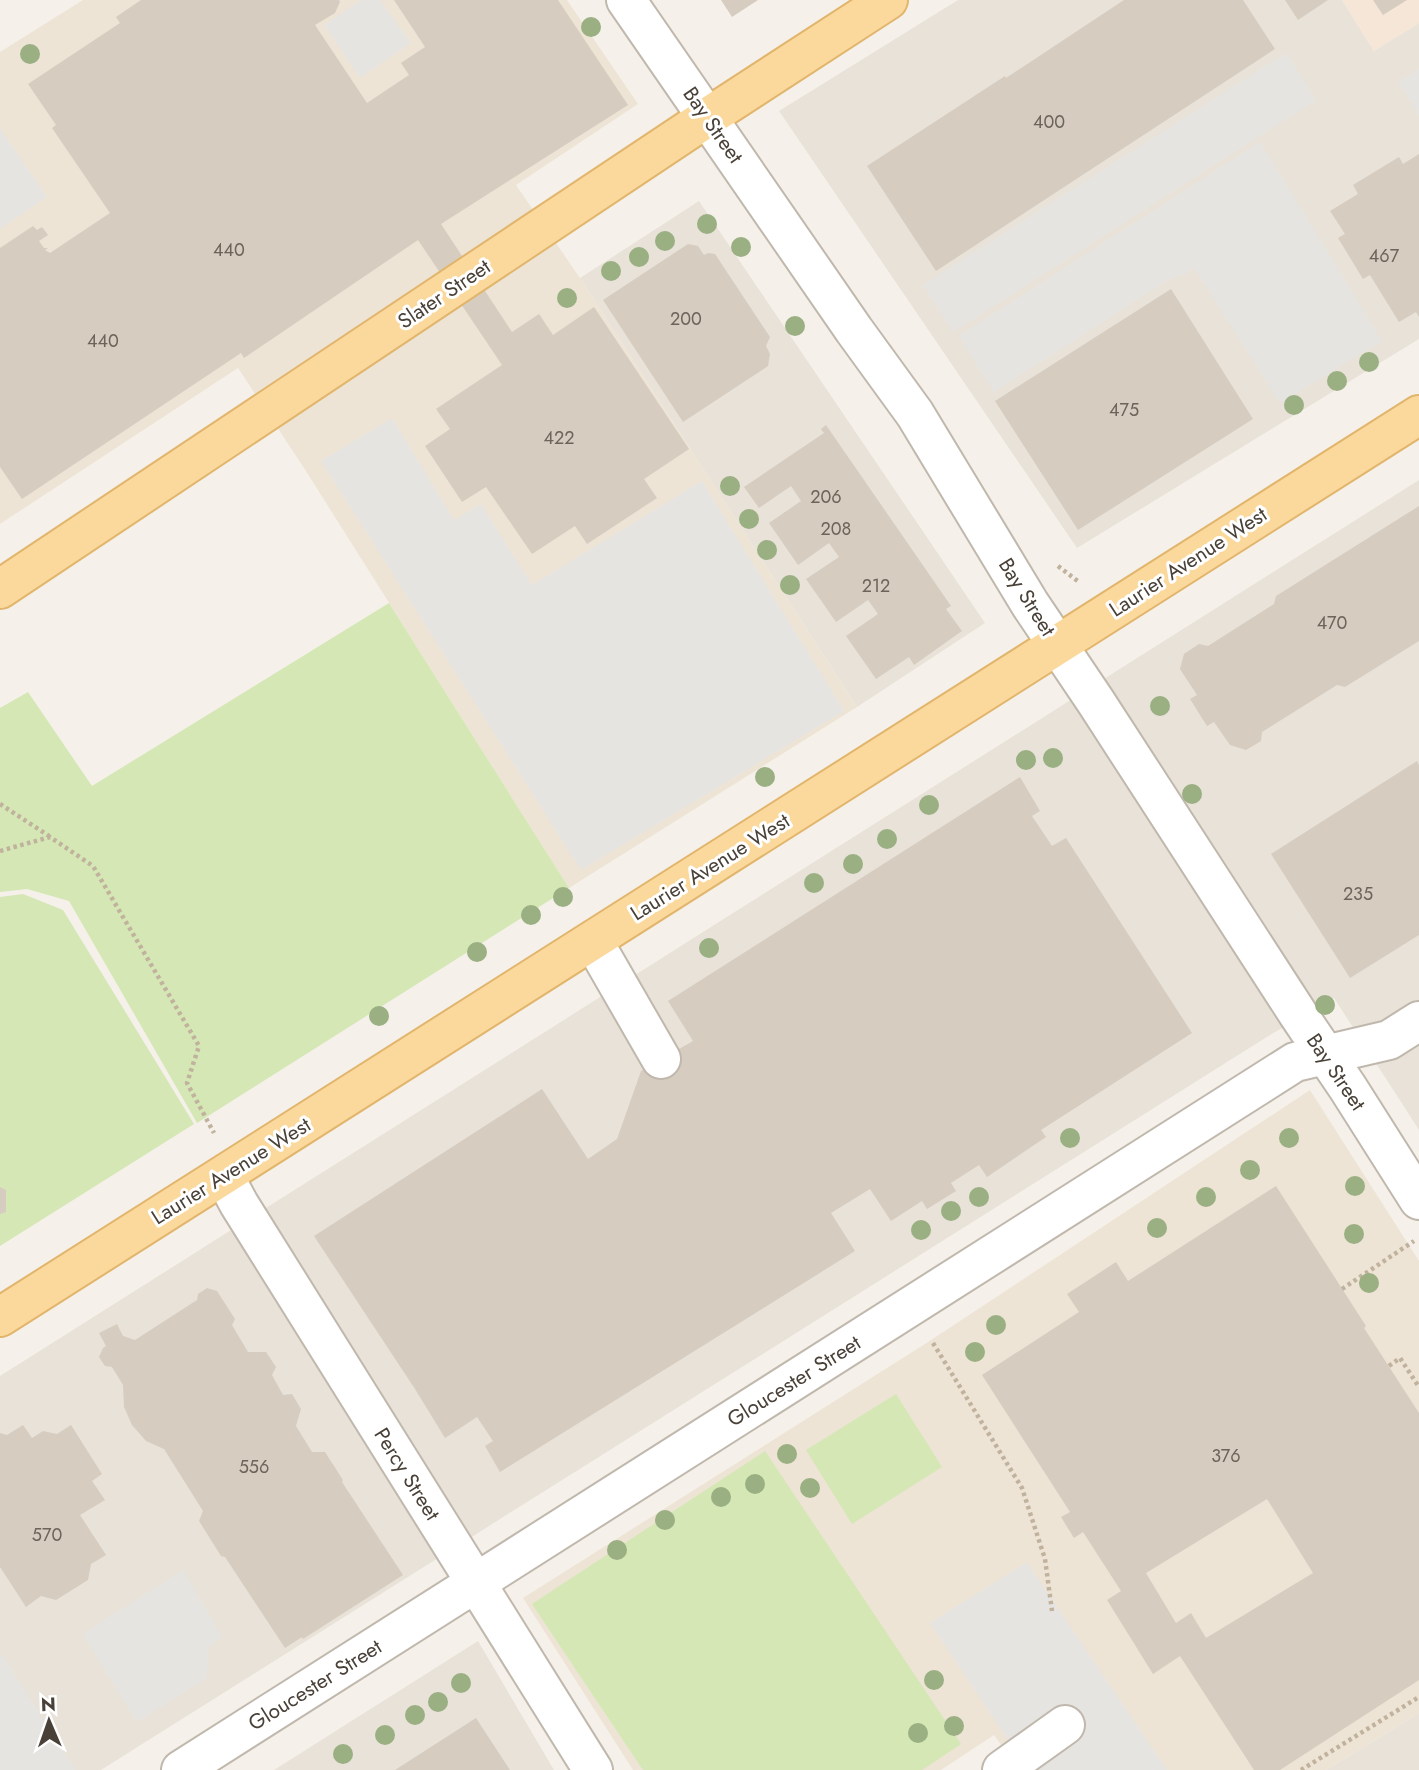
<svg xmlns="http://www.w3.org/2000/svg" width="1419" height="1770" font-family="Jost,sans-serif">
<rect width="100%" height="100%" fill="#f5f1ea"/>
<path fill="#e8e2d8" d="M958,0h384l32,51 45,-28v316l-342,209 -298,-437z
M699,201l286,422 -128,84 -277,-429z
M1419,480v650l-85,-132 -64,37 -1169,735h-101v-394z
M478,1641l76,129h-280z
M1419,1713v57h-93z"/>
<path fill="#f5e6d7" d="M1342,0h77v23l-45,28z"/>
<path fill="#ede4d5" d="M83,0h484l71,104 -122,81 64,93 277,429 -288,181 -265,-420 -66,-100 -238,156v-472z
M1310,1090l109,171v452l-93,57h-307l-25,-35 -53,35h-308l-110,-172 405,-256z"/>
<path fill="#d4e7b4" d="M389,603l180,285 -372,235 -128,-222 -42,-12 -27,3v-184l28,-16 64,94z
M23,894l40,16 131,214 -194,122v-349z
M896,1394l46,73 -90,57 -46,-74z
M765,1451l196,293 -39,26h-279l-111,-166z"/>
<path fill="#e6e4e1" d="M361,0h19l31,43 -51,35 -36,-53z
M1286,53l30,47 -363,232 -30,-47z
M1419,69v46l-20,-33z
M0,128l47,69 -47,32z
M1260,142l122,199 -102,62 -85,-134 -29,12 -172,111 -35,-56z
M392,418l62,102 27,-16 51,81 170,-104 142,230 -263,159 -260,-409z
M1027,1562l140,208h-139l-98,-147z
M183,1570l39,67 -14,11 -1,30 -70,44 -54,-88z
M0,1652l75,118h-75z"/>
<path fill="#d6ccc0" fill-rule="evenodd" d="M141,0h198l1,2 -5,11 -20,12 52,78 42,-28 -8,-12 24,-16 -31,-47h164l70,105 -187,119 71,108 27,-18 14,21 41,-28 95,142 -45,30 13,19 -70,46 -12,-18 -43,28 -46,-67 -24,15 -37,-56 25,-17 -14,-20 66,-44 -84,-125 -174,118 -3,-5 -219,146 -22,-32v-219l33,-22 4,4 5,-3 6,8 -9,6 5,7h4l-3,2 5,3 60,-40 -58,-85 4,-3 -28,-41 92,-61 -4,-6z
M721,0h37l-26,17z
M1124,0h119l32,49 -339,222 -69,-105 138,-90 1,2z
M1285,0h43l-30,20z
M1373,0h34l-24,15z
M1419,154v163l-3,-5 -17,10 -29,-47 -7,4 -25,-41 7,-4 -15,-23 28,-17 -5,-9 46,-28 4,7z
M688,244l10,2 6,9 4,-2 7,1 55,83 -4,9 4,8 -2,12 -85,56 -80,-122z
M1171,289l82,130 -175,111 -83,-129z
M826,425l125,181 -5,3 16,22 -48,34 -5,-8 -33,22 -30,-43 32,-22 -10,-14 -32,22 -30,-43 33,-22 -10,-14 -31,22 -29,-42 32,-22 -10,-15 -32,22 -15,-21 80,-54 -3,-4z
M1419,506v135l-74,46 -8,-2 -75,47 -1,9 -15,9 -16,-5 -16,-23 -7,4 -17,-27 7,-4 -17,-26 4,-15 15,-10 9,2 66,-42 2,-8z
M1417,761l2,4v170l-69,43 -79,-124z
M1020,777l20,34 -8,5 20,30 14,-8 126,195 -151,97 5,7 -59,40 -8,-12 -28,18 5,8 -29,18 -5,-8 -31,20 -21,-32 -39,24 24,38 -355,221 -15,-26 8,-5 -16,-24 -32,21 -30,-49 -101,-153 228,-147 46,70 29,-20 24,-68 52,-30 -25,-40z
M1276,1186l90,140 -2,2 55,85v267l-139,90h-26l-74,-114 -27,18 -46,-74 14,-9 -38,-59 -9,6 -13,-21 9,-5 -88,-137 97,-63 -12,-18 49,-32 12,19zM1267,1499l46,74 -107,65 -15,-25 -15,10 -30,-50z
M0,1187l6,3v22l-6,2z
M207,1288l10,3 18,28 -3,6 16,27h18l10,15 -4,8 11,20 9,-1 9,15 -5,17 16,26h13l18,28 -1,2 61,93 -100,64 -1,-2 -17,11 -60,-91 -4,-1 -22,-35 4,-10 -39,-62 -18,-8 -14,-16 -8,-18 -1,-22 -11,-18 -7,-1 -6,-9 4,-9 3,-2 -7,-13 18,-9 6,12 12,4 62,-40 1,-6z
M23,1425l9,13 11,-7 14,3 14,-9 31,49 -10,7 13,19 -25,15 26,40 -15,9 -3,16 -32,20 -15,-4 -15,11 -26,-40v-134l7,2z
M476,1718l34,52h-115z"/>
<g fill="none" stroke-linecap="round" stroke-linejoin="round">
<g stroke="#c0b8ad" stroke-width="42">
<path id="minor" d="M626,0l228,330 61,84 115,190 66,98 204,315 48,71 71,112
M593,941l68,118
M224,1176l15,28 354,566
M181,1770l1114,-708 94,-22 30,-19
M1002,1770l63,-45"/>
</g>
<g stroke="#e1b56c" stroke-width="42">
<path id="major" d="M0,589l708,-472 180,-117
M0,1317l1419,-902"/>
</g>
<path stroke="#c1b29e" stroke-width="4.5" stroke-dasharray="3.5 3.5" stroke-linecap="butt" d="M1058,566l21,16
M0,804l49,32
M0,851l50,-14 43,29 106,180 -12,37 27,50
M1342,1289l72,-48
M933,1343l89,145 23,71 7,52
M1389,1366l11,-8 19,29
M1301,1770l118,-73"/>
<use href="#minor" stroke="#fff" stroke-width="38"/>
<use href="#major" stroke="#fbd99d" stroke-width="38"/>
</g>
<g fill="#9aaf82">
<circle cx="591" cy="27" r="10"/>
<circle cx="30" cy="54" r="10"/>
<circle cx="707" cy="224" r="10"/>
<circle cx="665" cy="241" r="10"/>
<circle cx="741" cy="247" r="10"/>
<circle cx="639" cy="257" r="10"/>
<circle cx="611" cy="271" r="10"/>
<circle cx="567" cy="298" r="10"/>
<circle cx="795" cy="326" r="10"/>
<circle cx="1369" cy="362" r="10"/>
<circle cx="1337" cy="381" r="10"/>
<circle cx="1294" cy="405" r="10"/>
<circle cx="730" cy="486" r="10"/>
<circle cx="749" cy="519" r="10"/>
<circle cx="767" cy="550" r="10"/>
<circle cx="790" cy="585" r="10"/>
<circle cx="1160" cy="706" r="10"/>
<circle cx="1053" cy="758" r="10"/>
<circle cx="1026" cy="760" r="10"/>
<circle cx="765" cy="777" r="10"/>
<circle cx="1192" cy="794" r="10"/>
<circle cx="929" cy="805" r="10"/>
<circle cx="887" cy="839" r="10"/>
<circle cx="853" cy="864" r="10"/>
<circle cx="814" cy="883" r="10"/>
<circle cx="563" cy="897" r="10"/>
<circle cx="531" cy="915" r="10"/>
<circle cx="709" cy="948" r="10"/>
<circle cx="477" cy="952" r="10"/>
<circle cx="1325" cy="1005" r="10"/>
<circle cx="379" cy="1016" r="10"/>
<circle cx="1070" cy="1138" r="10"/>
<circle cx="1289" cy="1138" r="10"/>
<circle cx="1250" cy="1170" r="10"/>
<circle cx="1355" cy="1186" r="10"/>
<circle cx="979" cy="1197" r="10"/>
<circle cx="1206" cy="1197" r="10"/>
<circle cx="951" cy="1211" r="10"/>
<circle cx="1157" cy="1228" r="10"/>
<circle cx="921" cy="1230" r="10"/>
<circle cx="1354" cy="1234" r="10"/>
<circle cx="1369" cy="1283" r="10"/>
<circle cx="996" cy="1325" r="10"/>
<circle cx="975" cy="1352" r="10"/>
<circle cx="787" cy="1454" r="10"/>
<circle cx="755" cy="1484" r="10"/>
<circle cx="810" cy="1488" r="10"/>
<circle cx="721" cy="1497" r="10"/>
<circle cx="665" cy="1520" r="10"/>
<circle cx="617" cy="1550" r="10"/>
<circle cx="934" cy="1680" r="10"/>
<circle cx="461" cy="1683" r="10"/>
<circle cx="438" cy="1702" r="10"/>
<circle cx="415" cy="1715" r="10"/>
<circle cx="954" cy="1726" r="10"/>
<circle cx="918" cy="1733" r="10"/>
<circle cx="385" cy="1735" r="10"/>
<circle cx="343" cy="1754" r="10"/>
</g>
<g text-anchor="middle" stroke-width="6" stroke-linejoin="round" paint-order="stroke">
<g font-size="18" fill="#6c645a">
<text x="1049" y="128">400</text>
<text x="229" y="256">440</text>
<text x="1384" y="262">467</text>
<text x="686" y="325">200</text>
<text x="103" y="347">440</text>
<text x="1124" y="416">475</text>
<text x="559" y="444">422</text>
<text x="826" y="503">206</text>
<text x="836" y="535">208</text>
<text x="876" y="592">212</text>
<text x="1332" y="629">470</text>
<text x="1358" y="900">235</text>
<text x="1226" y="1462">376</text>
<text x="254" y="1473">556</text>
<text x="47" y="1541">570</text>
</g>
<g font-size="21" fill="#494138" stroke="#fff">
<text transform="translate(713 125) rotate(55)" y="7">Bay Street</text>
<text transform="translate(444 294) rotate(-34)" y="7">Slater Street</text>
<text transform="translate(1188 562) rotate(-33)" y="7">Laurier Avenue West</text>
<text transform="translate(1027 597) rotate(58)" y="7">Bay Street</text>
<text transform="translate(710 867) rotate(-32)" y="7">Laurier Avenue West</text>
<text transform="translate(1336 1072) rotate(56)" y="7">Bay Street</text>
<text transform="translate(231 1171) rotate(-32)" y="7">Laurier Avenue West</text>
<text transform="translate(794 1381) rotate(-32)" y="7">Gloucester Street</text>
<text transform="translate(407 1474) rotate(58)" y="7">Percy Street</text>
<text transform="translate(315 1685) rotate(-32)" y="7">Gloucester Street</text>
</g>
</g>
<g transform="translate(49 1721) rotate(358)" stroke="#ffffff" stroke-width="5" paint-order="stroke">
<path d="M0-5L12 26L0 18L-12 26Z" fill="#494138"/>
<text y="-10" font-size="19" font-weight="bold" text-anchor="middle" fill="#494138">N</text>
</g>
</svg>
